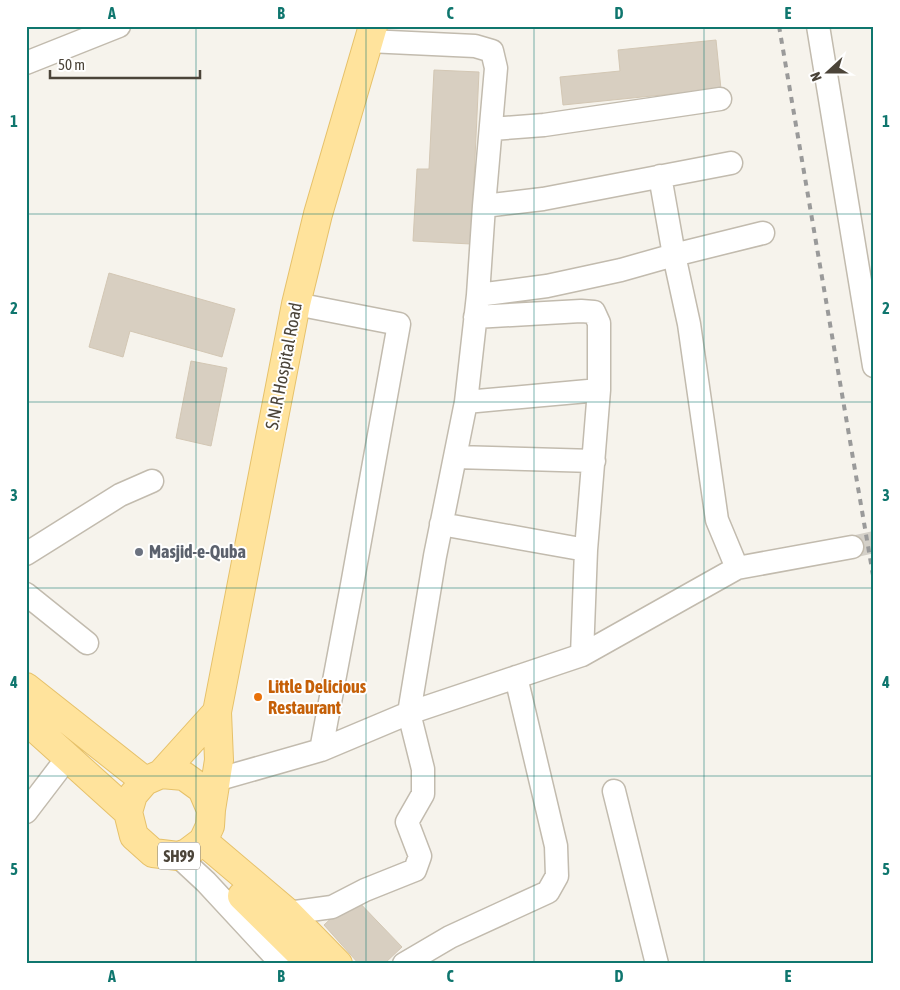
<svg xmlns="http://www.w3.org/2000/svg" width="900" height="990" font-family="'Asap Condensed',sans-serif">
<rect width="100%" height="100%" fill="#f6f3ec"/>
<path fill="#d8cfc1" stroke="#d3c7b4" d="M716,40l5,49 -158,16 -3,-28 60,-6 -2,-21z
M434,70l45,2 -8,172 -58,-3 4,-72h12z
M109,273l126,36 -13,48 -92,-26 -7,26 -34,-10z
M191,361l36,7 -16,78 -35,-8z
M354,897l48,50 -18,17h-25l-35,-39z"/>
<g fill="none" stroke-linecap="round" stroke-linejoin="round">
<path stroke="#d4d0c8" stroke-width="22" stroke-dasharray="22 11" stroke-linecap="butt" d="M852,547l22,-5"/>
<g stroke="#c2bbae" stroke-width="25">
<path id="minor" d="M818,26l56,340
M26,63l93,-37
M492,129l52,-4 176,-26
M660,176l14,79 89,-22
M484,206l59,-7 188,-36
M478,295l69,-9 74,-16 53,-15 15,69 28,196 20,48
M296,304l103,20 -47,261 -31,165
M475,317l106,-6 13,1 5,11v67l-13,160 -4,105
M466,402l133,-12
M455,457l139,4
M441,524l145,26
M26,554l94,-59 32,-14
M26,594l61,49
M216,780l105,-30 88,-37 173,-58 155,-87 115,-21
M614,791l43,173
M26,812l42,-55
M178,856l28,26 76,82
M288,913l44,-6 33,-17 50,-20 5,-14 -13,-34 16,-28v-25l-14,-56 26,-157 31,-154 12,-107 6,-89 12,-138 -4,-17 -17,-5 -107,-5
M404,964l46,-27 98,-45 9,-16 -1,-30 -40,-169"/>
</g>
<g stroke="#e6c16a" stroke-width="30">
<path id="major" d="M26,687l119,94
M26,720l102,92
M161,774l23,2 18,13 9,21 -1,16 -7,15 -16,12 -9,3 -25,-3 -19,-17 -6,-24 5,-17 12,-14 16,-7 56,-62
M211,810l8,-50 -2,-48 79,-408 22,-90 55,-188
M203,841l85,72 50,51
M242,896l69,68"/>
</g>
<use href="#minor" stroke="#fff" stroke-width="22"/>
<use href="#major" stroke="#ffe39c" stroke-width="28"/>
<path stroke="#9a9a9a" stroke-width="4" stroke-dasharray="6 6" stroke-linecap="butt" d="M779,26l95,555"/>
</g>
<path fill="none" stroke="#0f766e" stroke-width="1" stroke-opacity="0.55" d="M196,26v938M366,26v938M534,26v938M704,26v938M26,214h848M26,402h848M26,588h848M26,776h848"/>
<circle fill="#6b7280" stroke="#fff" stroke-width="2" cx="139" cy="552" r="5"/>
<circle fill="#e8710a" stroke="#fff" stroke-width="2" cx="258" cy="697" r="5"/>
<g text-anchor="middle" stroke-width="4" stroke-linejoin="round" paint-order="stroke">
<rect fill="#fff" stroke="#817c74" stroke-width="1" x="158" y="842.5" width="42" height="27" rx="4"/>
<g font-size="16" font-weight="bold" fill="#4b4439">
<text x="179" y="862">SH99</text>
</g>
<g font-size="18" fill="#4b4439" stroke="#fff">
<text transform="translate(284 366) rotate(-79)" y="6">S.N.R Hospital Road</text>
</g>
<g font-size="18" font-weight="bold" fill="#5b616d" stroke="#fff" text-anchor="start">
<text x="149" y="558">Masjid-e-Quba</text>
</g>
<g font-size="18" font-weight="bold" fill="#c56008" stroke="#fff" text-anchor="start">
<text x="268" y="693">Little Delicious<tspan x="268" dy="21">Restaurant</tspan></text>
</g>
</g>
<rect width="900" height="990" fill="none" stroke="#ffffff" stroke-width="55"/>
<g transform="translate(828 72) rotate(249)" stroke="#ffffff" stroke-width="4" paint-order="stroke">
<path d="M0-4L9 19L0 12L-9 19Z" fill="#4b4439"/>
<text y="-8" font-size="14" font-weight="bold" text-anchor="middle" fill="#4b4439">N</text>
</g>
<path d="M50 70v8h150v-8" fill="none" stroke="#4b4439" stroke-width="2.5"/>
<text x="58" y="70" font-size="15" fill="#4b4439" stroke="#ffffff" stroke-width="4" paint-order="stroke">50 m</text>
<rect x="28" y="28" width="844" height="934" fill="none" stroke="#0f766e" stroke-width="2"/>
<g font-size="16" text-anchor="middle" font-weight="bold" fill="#0f766e">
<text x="112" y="19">A</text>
<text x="281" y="19">B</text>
<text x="450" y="19">C</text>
<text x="619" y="19">D</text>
<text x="788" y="19">E</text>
<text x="14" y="127">1</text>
<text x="886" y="127">1</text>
<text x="14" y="314">2</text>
<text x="886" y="314">2</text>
<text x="14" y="501">3</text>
<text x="886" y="501">3</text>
<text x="14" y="688">4</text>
<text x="886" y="688">4</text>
<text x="14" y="875">5</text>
<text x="886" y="875">5</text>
<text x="112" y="982">A</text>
<text x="281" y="982">B</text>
<text x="450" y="982">C</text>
<text x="619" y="982">D</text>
<text x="788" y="982">E</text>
</g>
</svg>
